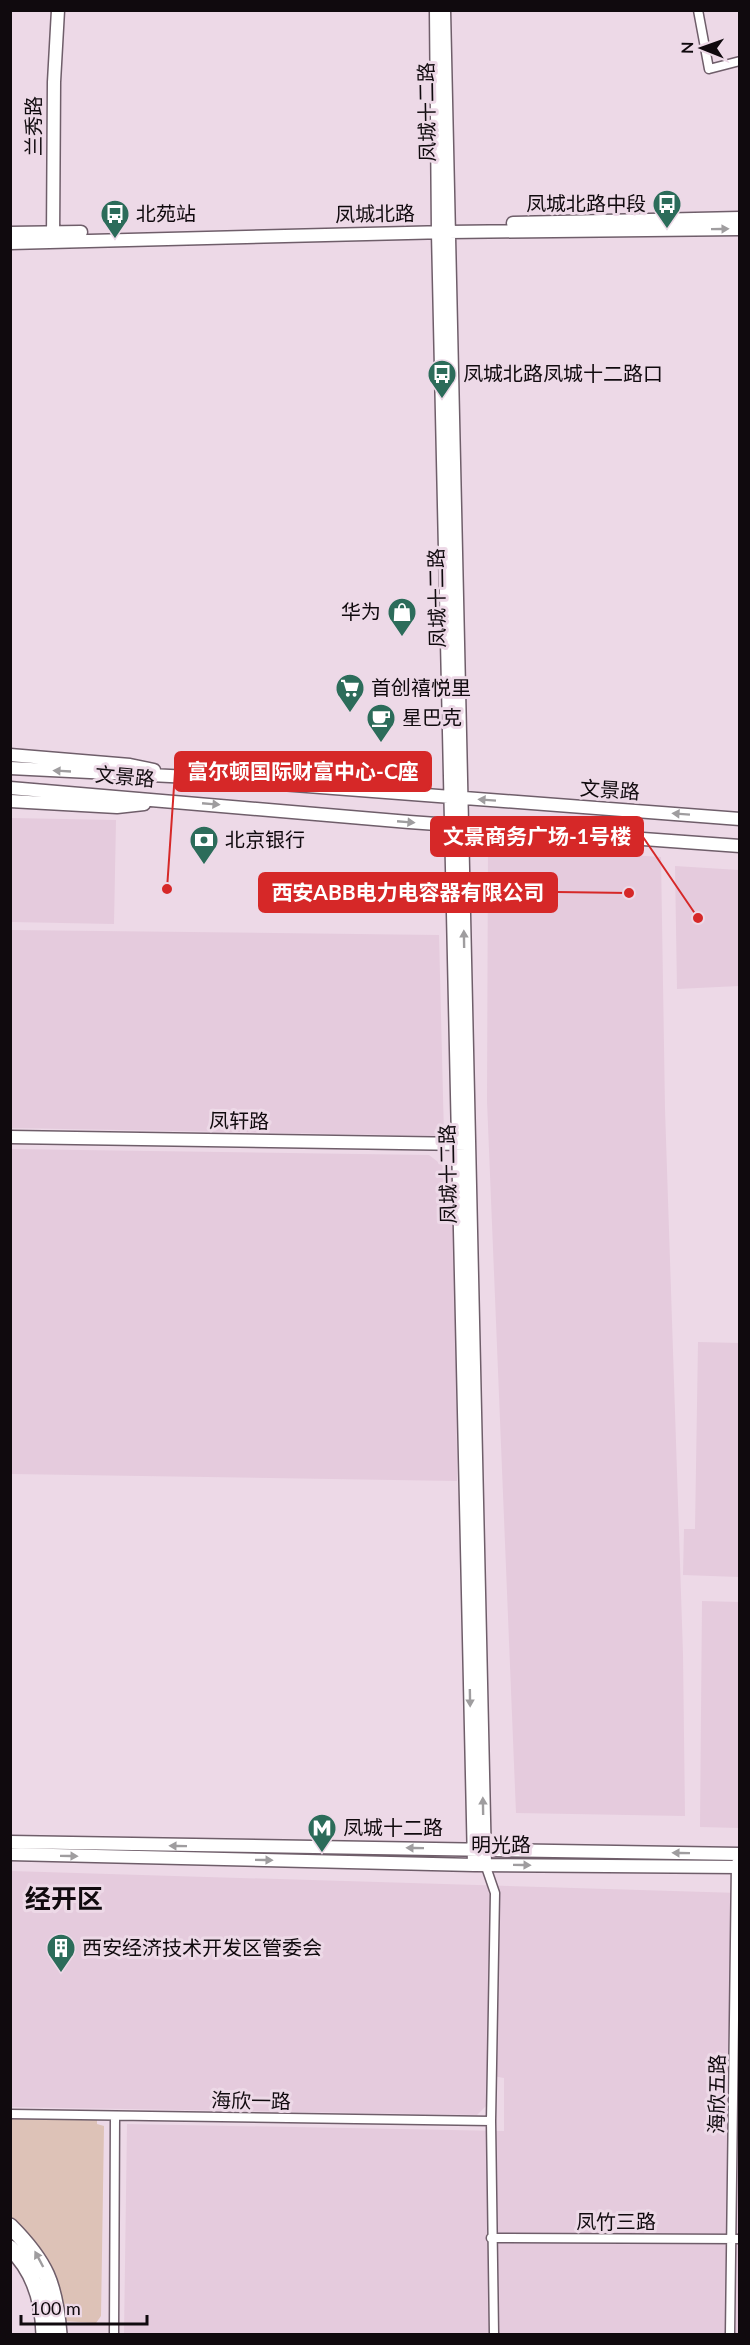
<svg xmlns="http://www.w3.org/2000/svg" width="750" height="2345" font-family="Lato,'Noto Sans SC',sans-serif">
<rect width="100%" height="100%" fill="#edd9e7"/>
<path fill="#e5cbdd" d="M11,818l105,2 -2,104 -103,-2z
M488,846l173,11 4,252 18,545 2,162 -169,-3 -29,-712z
M675,866l64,4v116l-62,3z
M11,930l428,5 5,201 -433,-8z
M11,1149l418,6 26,20 2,306 -446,-7z
M698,1342l41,1v234l-56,-2 1,-46h11z
M702,1601l37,1v226l-39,-1z
M11,1871l728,22v441h-615l3,-210 377,7v-53l-17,-3v30l-10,10 -466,-8z"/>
<path fill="#ddc2b7" d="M10,2117h87v7l7,2 -3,190 -5,7 -33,-2 -52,-95z"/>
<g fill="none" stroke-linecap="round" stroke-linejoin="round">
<g stroke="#6f5e6a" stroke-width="11">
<path id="street" d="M698,10l11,59 31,-8
M485,1864l10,29 -4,228 3,213
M10,2114l481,7
M491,2238l249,1
M114,2334l1,-218
M730,2334l6,-471"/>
</g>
<g stroke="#6f5e6a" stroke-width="15">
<path id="secondary" d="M436,10l2,223 36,1632
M444,10l41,1854
M513,223l227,-5
M10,233l71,-1
M53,240l1,-158 4,-72
M10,243l438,-11 292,-3
M10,755l120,10 24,5
M10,768l180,9 550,42
M10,788l399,34 331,24
M10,801l107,6 27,-3
M10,1137l456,7
M10,1842l730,12
M10,1854l464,11 266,2"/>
</g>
<g stroke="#6f5e6a" stroke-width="18">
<path id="highway" d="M10,2226c36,36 45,58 49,108
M10,2248c24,22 33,55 34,86"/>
</g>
<use href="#street" stroke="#fff" stroke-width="8"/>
<use href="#secondary" stroke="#fff" stroke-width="12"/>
<use href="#highway" stroke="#fff" stroke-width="15"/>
</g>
<defs><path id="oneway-solid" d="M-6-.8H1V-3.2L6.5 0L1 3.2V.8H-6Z" transform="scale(1.5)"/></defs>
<g fill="#9f9d9f">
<use href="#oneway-solid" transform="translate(720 229) rotate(-1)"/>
<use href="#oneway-solid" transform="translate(62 771) rotate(-177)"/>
<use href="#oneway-solid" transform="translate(487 800) rotate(-176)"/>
<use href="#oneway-solid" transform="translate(211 804) rotate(5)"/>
<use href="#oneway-solid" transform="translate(681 814) rotate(-176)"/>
<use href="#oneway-solid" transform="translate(406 822) rotate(5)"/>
<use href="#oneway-solid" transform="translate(464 939) rotate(-91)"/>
<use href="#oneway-solid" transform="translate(470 1698) rotate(89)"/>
<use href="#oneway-solid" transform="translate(483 1806) rotate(-91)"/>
<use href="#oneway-solid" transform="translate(178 1846) rotate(-179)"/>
<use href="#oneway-solid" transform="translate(415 1848) rotate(-179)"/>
<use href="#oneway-solid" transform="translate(681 1853) rotate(-179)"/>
<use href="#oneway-solid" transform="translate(69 1856) rotate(1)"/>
<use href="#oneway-solid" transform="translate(264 1860) rotate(1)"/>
<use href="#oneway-solid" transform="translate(522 1865) rotate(1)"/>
<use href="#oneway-solid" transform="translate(39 2259) rotate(-118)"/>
</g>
<defs>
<g id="bus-pin" transform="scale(1.5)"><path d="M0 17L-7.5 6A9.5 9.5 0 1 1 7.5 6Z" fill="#2c6c5a" stroke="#edd9e7"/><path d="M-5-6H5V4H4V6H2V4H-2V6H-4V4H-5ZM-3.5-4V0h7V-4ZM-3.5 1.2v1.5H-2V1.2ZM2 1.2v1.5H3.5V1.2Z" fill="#fff"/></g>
<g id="shop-pin" transform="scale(1.5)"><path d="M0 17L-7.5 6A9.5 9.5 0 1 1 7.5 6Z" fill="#2c6c5a" stroke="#edd9e7"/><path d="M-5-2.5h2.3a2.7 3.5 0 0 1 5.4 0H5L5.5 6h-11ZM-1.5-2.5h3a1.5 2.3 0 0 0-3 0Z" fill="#fff"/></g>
<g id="supermarket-pin" transform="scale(1.5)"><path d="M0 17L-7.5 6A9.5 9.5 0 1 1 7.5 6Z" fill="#2c6c5a" stroke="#edd9e7"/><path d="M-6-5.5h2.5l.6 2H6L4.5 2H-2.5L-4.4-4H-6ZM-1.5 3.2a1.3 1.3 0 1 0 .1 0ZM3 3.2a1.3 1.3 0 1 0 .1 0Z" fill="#fff"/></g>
<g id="cafe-pin" transform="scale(1.5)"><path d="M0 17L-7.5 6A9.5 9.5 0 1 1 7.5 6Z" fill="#2c6c5a" stroke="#edd9e7"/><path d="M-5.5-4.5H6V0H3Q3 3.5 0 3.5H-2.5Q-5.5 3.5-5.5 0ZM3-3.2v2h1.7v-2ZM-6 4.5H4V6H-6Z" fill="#fff"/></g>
<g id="bank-pin" transform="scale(1.5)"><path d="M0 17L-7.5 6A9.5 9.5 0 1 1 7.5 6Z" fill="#2c6c5a" stroke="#edd9e7"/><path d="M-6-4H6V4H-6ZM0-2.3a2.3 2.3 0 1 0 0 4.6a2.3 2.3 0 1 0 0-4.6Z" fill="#fff"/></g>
<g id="metro-pin" transform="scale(1.5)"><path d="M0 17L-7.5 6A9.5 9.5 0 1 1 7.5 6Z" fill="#2c6c5a" stroke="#edd9e7"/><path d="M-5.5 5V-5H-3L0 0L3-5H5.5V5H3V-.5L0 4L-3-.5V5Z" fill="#fff"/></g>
<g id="building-pin" transform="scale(1.5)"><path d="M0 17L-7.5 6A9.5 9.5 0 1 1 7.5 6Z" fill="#2c6c5a" stroke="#edd9e7"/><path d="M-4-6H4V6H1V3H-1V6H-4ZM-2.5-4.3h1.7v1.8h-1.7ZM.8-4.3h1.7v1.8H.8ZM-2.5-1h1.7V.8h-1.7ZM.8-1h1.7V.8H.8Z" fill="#fff"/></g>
</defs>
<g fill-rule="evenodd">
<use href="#bus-pin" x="667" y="204"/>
<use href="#bus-pin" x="115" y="214"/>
<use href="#bus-pin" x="442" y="374"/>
<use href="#shop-pin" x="402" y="612"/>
<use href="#supermarket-pin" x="350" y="688"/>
<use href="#cafe-pin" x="381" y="718"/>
<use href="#bank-pin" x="204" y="840"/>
<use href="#metro-pin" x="322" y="1828"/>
<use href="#building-pin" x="61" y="1948"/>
</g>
<g text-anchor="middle" stroke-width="6" stroke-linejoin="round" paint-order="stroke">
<g font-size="20" fill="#100a0e" stroke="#edd9e7">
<text transform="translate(427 112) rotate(-91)" y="7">凤城十二路</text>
<text transform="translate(34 126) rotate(-90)" y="7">兰秀路</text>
<text transform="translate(375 214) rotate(-1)" y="7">凤城北路</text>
<text transform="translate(437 598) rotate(-91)" y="7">凤城十二路</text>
<text transform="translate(125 777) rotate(5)" y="7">文景路</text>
<text transform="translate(610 790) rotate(4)" y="7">文景路</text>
<text transform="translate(239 1121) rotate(1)" y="7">凤轩路</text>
<text transform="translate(448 1174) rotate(-91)" y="7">凤城十二路</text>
<text x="501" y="1852">明光路</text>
<text transform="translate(717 2094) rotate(-89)" y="7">海欣五路</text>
<text transform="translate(251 2101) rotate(1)" y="7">海欣一路</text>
<text x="616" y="2229">凤竹三路</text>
</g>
<g font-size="20" fill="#100a0e" stroke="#edd9e7" text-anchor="start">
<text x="646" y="211" text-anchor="end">凤城北路中段</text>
<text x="136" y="221">北苑站</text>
<text x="463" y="381">凤城北路凤城十二路口</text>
<text x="381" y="619" text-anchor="end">华为</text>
<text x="371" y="695">首创禧悦里</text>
<text x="402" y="725">星巴克</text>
<text x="225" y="847">北京银行</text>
<text x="343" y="1835">凤城十二路</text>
<text x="82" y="1955">西安经济技术开发区管委会</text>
</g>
<g font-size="26" font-weight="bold" fill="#100a0e" stroke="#edd9e7">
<text x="64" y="1908">经开区</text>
</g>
</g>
<path fill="none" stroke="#d62828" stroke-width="2" d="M167 889L175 772M698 918L643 837M629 893L557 892"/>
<g fill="#d62828" stroke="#edd9e7" stroke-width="2">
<circle cx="167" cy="889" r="6"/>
<circle cx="698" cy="918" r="6"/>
<circle cx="629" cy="893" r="6"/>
</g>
<g fill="#d62828" stroke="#d62828" stroke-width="2">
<rect x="175" y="752" width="256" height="39" rx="6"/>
<rect x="431" y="817" width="212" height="39" rx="6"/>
<rect x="259" y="873" width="298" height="39" rx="6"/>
</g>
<g font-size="21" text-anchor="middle" font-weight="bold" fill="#fff">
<text x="303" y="779">富尔顿国际财富中心-C座</text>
<text x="537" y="844">文景商务广场-1号楼</text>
<text x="408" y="900">西安ABB电力电容器有限公司</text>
</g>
<rect width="750" height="2345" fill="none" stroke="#100a0e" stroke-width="24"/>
<g transform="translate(702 48) rotate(271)" stroke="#edd9e7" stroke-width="4.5" paint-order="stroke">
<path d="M0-4.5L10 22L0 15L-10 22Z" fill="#100a0e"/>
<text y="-9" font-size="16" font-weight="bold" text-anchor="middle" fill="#100a0e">N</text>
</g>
<path d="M21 2315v9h126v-9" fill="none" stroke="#100a0e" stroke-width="3"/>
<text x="30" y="2315" font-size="18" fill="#100a0e" stroke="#edd9e7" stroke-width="4.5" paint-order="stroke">100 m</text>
</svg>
